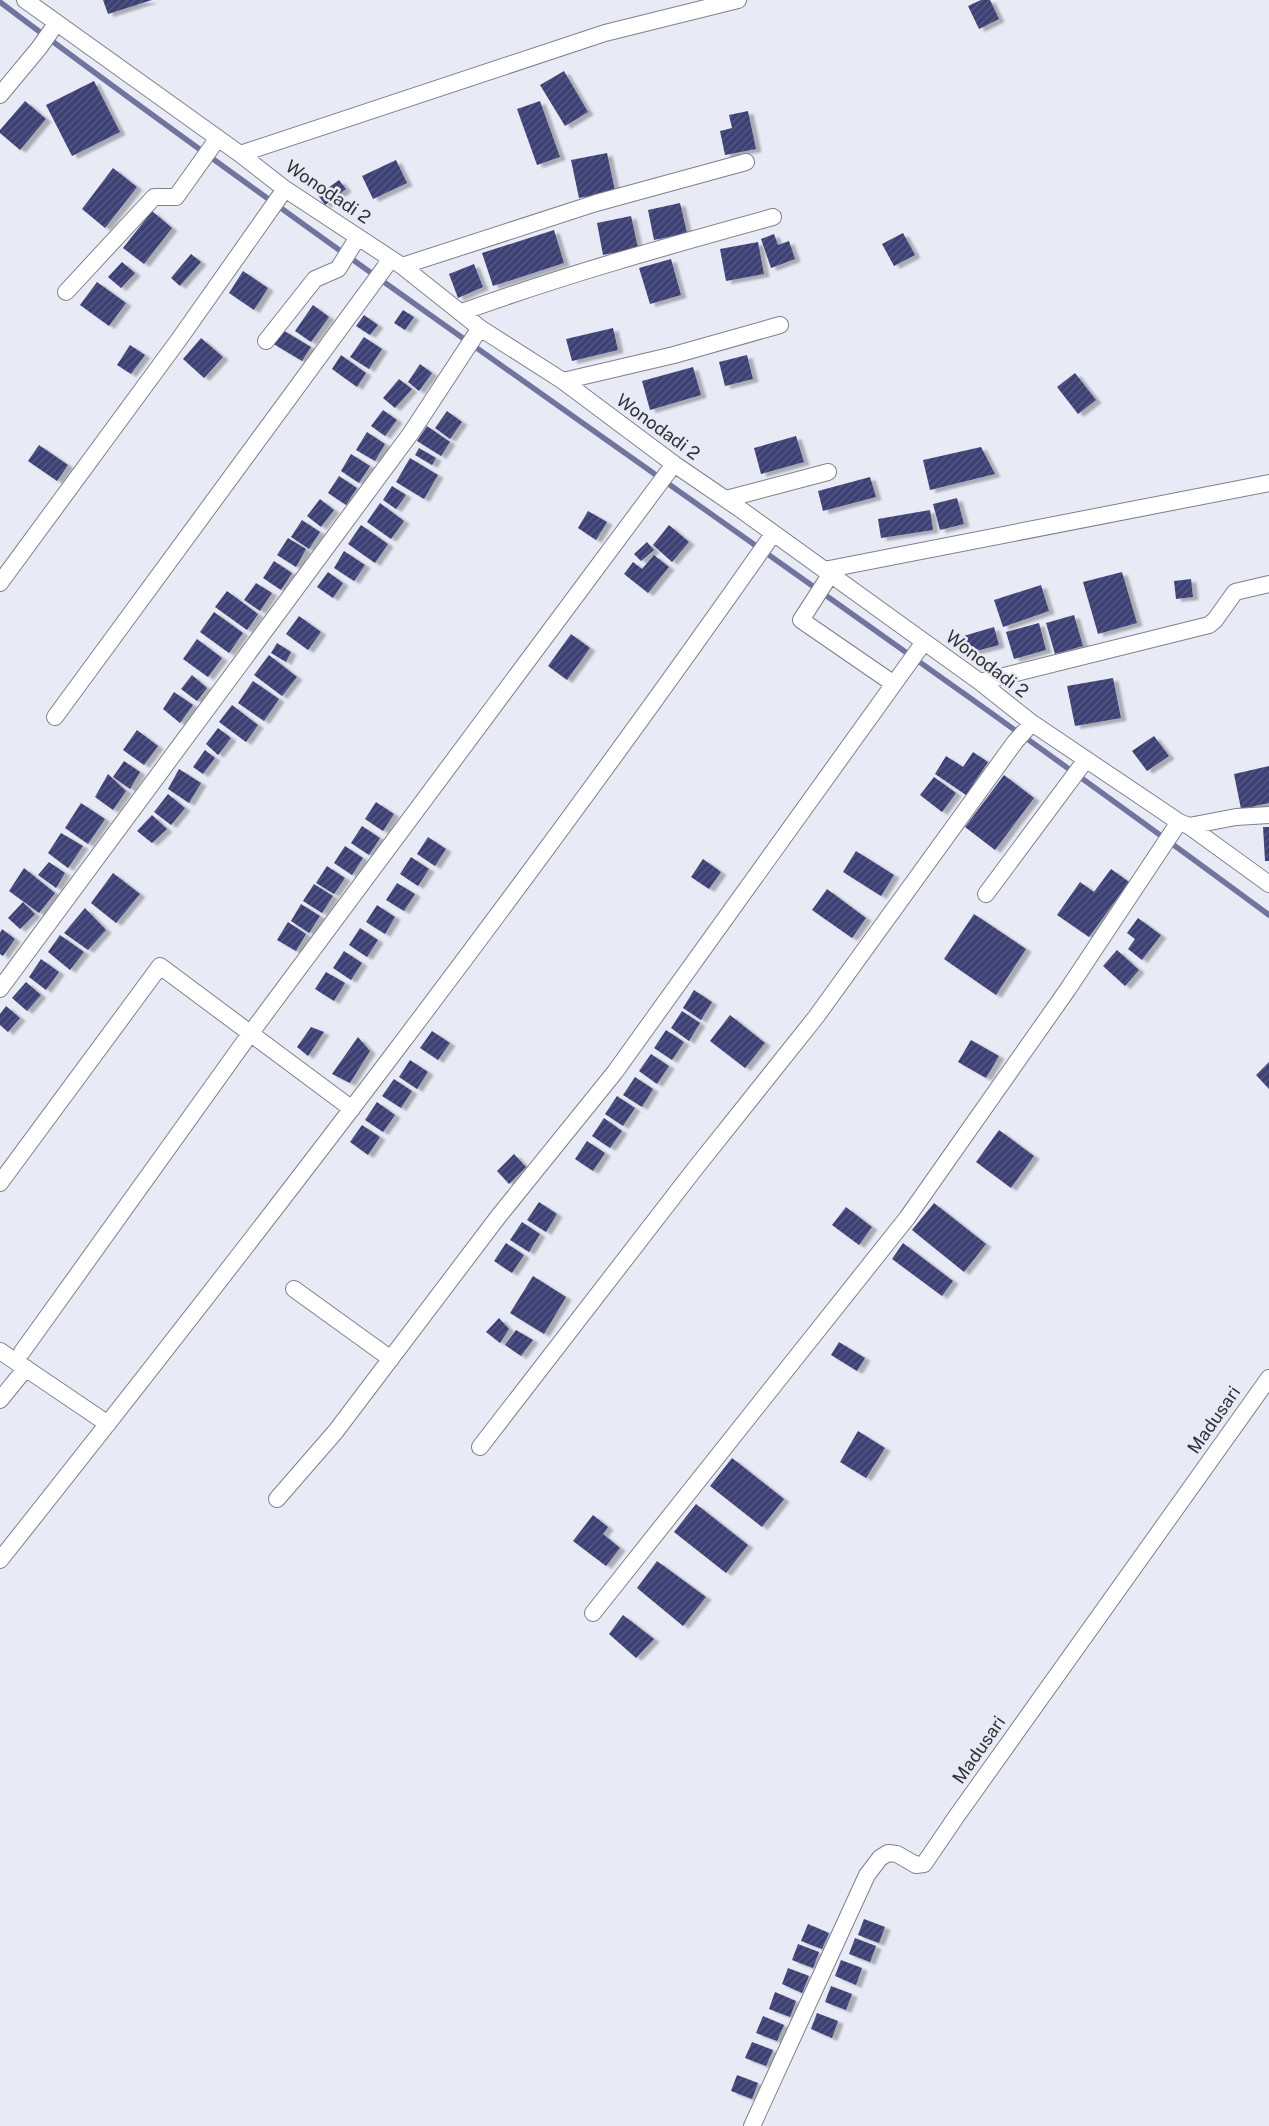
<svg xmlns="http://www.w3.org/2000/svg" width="1269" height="2126" font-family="'Public Sans',sans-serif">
<defs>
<pattern id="building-hatch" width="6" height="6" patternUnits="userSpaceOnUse" patternTransform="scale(1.25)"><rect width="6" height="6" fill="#3e4175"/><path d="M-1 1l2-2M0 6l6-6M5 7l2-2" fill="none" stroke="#585b85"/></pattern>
<filter id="shadow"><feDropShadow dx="5.5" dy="3" stdDeviation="1" flood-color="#0004"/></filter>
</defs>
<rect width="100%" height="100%" fill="#e8eaf6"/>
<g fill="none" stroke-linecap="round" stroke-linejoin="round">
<path stroke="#70749e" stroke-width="5.5" d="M0,2c115,87 232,171 349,255 306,219 617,434 920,658"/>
</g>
<path fill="url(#building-hatch)" filter="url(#shadow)" d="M103,0h49l-44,14z
M981,0h9l9,19 -20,10 -11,-23z
M564,71l24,41 -23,14 -25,-41z
M94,81l26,51 -48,24 -26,-51z
M25,101l21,18 -26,31 -20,-17v-3z
M540,101l20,56 -23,8 -20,-56z
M748,111l8,38 -31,6 -5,-24 12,-3 -3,-13z
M607,153l8,38 -36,7 -8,-38z
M396,160l11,23 -34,16 -11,-23z
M113,168l24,19 -32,41 -23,-19z
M339,180l7,9 -21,16 -7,-10z
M680,203l7,30 -33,7 -6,-30z
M152,211l20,17 -28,36 -21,-16z
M631,216l7,32 -35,7 -6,-32z
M554,230l10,33 -71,23 -11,-33z
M903,233l12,22 -21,11 -12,-22z
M774,234l4,11 11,-4 6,18 -24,9 -10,-29z
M758,242l6,32 -38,7 -6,-32z
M191,254l10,8 -21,24 -9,-8z
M671,259l10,36 -31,9 -11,-36z
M122,262l13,11 -14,15 -13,-11z
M474,264l9,23 -25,11 -9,-24z
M243,271l25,17 -14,22 -25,-17z
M97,282l29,21 -17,23 -29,-21z
M313,305l16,12 -18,25 -16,-11z
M403,310l11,7 -9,13 -11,-7z
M364,315l14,10 -8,10 -14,-9z
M613,328l5,22 -46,11 -6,-22z
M281,329l30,18 -9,14 -30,-18z
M364,337l18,12 -13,20 -19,-12z
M201,338l22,19 -19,21 -21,-19z
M130,345l15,10 -14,19 -14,-9z
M341,355l25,18 -9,14 -25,-18z
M747,355l6,24 -28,7 -6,-24z
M420,364l12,9 -13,18 -11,-9z
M693,367l8,28 -51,15 -8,-29z
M1075,373l21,27 -18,14 -21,-27z
M399,379l13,10 -17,19 -12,-10z
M383,410l14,10 -12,16 -14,-10z
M447,411l15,11 -12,17 -15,-11z
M427,426l23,16 -9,14 -24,-15z
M367,432l18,12 -10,17 -19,-11z
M796,436l8,26 -43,12 -7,-26z
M39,445l29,20 -11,16 -29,-20z
M981,447l14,27 -65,16 -7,-30z
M419,448l17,10 -4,7 -17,-10z
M351,454l19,12 -11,17 -18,-12z
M410,458l28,17 -14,24 -28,-17z
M339,476l18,12 -11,17 -18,-12z
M870,477l6,20 -53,14 -5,-20z
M392,486l14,9 -10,14 -13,-9z
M957,498l7,26 -24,6 -7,-26z
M320,499l14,11 -13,17 -14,-11z
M380,503l24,18 -13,18 -24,-17z
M930,510l3,20 -52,8 -3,-19z
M588,511l19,11 -11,18 -18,-12z
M302,520l18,12 -11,17 -18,-12z
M361,525l27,19 -13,19 -27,-19z
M669,525l20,17 -17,20 -19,-17z
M288,538l18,11 -10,18 -19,-12z
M647,542l7,8 -13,11 -7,-7z
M344,551l21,14 -11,16 -20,-13z
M654,555l15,12 -21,26 -24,-19 9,-12 9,7z
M274,561l18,12 -11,17 -18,-12z
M328,572l15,11 -10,15 -16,-11z
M1122,572l15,51 -39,11 -15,-52z
M1191,579l2,18 -17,2 -2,-18z
M256,583l16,10 -12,18 -16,-11z
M1041,585l8,26 -46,16 -9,-27z
M227,591l31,23 -11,16 -32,-23z
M214,612l29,21 -14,20 -29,-21z
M1074,615l9,31 -28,8 -9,-31z
M299,616l22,16 -13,18 -22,-16z
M1039,623l7,27 -32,9 -8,-27z
M994,627l5,18 -34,9 -5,-17z
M571,634l19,14 -23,32 -19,-14z
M197,639l25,19 -14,19 -25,-18z
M277,643l14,9 -5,10 -15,-9z
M269,655l28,22 -15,19 -28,-21z
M192,675l15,13 -10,13 -16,-12z
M1113,678l8,40 -46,8 -8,-40z
M253,681l26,18 -15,22 -26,-18z
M174,692l19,13 -13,18 -17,-14z
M232,705l26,20 -12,17 -27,-20z
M218,728l13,10 -13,17 -12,-11z
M137,730l21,16 -14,19 -21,-15z
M1154,736l15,20 -22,15 -15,-20z
M205,750l10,8 -12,16 -10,-7z
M973,752l15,10 -22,33 -31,-21 11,-18 17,11z
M124,761l16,11 -10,17 -17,-12z
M1269,766v37l-28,6 -7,-35z
M179,769l22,14 -12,20 -21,-14z
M108,774l18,17 -13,19 -18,-13z
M1004,775l30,23 -39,52 -30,-23z
M934,777l22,16 -14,19 -22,-17z
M168,794l17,14 -14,17 -17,-13z
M376,802l18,12 -11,17 -18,-12z
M81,803l24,16 -17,25 -23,-16z
M152,815l15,14 -15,14 -15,-12z
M362,826l18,12 -11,17 -18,-12z
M1263,827h6v34h-4z
M61,833l22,13 -15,22 -20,-15z
M428,837l18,12 -11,17 -18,-12z
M345,846l18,12 -11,17 -18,-12z
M856,851l38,24 -13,21 -38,-24z
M411,857l18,12 -11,17 -18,-12z
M703,859l18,13 -12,17 -18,-12z
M49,862l16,11 -9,15 -18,-13z
M327,866l18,12 -11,16 -18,-11z
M24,868l31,25 -16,20 -30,-22z
M1111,869l18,13 -40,55 -32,-22 23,-33 14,10z
M113,873l27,21 -24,29 -25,-20z
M397,883l18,11 -11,17 -18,-11z
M314,884l19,12 -11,17 -19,-12z
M827,889l39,29 -14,20 -40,-28z
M23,902l12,12 -15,15 -12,-11z
M301,904l19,12 -11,17 -18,-12z
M377,905l18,12 -10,17 -19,-12z
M85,908l21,22 -18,20 -24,-17z
M974,914l52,35 -30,46 -52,-36z
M1138,918l23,17 -19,25 -14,-11 7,-10 -8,-6z
M288,922l18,12 -10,17 -19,-11z
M360,928l18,12 -11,17 -18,-12z
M2,929l13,10 -12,17 -3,-2v-21z
M60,935l24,17 -14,18 -22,-18z
M1117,950l22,20 -14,16 -22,-20z
M344,951l18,12 -11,17 -18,-12z
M41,959l18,13 -13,18 -17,-13z
M326,972l19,11 -11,18 -19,-12z
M26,982l15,13 -14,16 -15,-13z
M694,990l18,12 -11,18 -18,-12z
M6,1006l14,12 -12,14 -8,-7v-11z
M682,1011l18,12 -11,18 -18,-13z
M730,1015l35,28 -20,25 -35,-27z
M311,1027l13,5 -16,24 -11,-9z
M666,1030l18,12 -12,18 -18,-12z
M432,1031l18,12 -12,17 -18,-12z
M358,1037l12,14 -20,32 -18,-9z
M971,1040l28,16 -13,22 -28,-16z
M651,1054l18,12 -12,18 -18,-13z
M410,1060l18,12 -11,17 -18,-12z
M1269,1062v27l-13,-14z
M635,1077l18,12 -11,18 -19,-12z
M394,1079l18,12 -11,17 -19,-12z
M617,1096l18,12 -12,18 -18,-12z
M377,1102l18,13 -12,17 -18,-12z
M604,1118l18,13 -12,17 -18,-12z
M362,1125l18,12 -12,18 -18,-13z
M999,1130l35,26 -23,32 -35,-26z
M587,1141l18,12 -12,18 -18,-12z
M514,1154l12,13 -17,17 -12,-13z
M539,1202l18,12 -11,18 -19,-12z
M934,1203l52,41 -22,28 -52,-42z
M846,1207l26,20 -13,18 -27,-20z
M522,1222l18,12 -11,18 -19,-12z
M506,1243l18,12 -12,18 -18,-12z
M903,1243l50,38 -11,15 -50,-37z
M533,1276l33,21 -22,37 -34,-21z
M499,1318l10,11 -9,14 -14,-11z
M516,1330l17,10 -12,16 -16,-11z
M839,1342l26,16 -8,13 -26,-16z
M858,1431l27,17 -19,30 -26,-16z
M732,1458l52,41 -22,28 -52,-41z
M696,1504l52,41 -22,28 -52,-41z
M593,1515l15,12 -5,7 17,14 -14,18 -33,-25z
M657,1561l49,36 -23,29 -46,-38z
M623,1615l31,24 -18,19 -27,-24z
M864,1919l21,8 -6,16 -21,-8z
M808,1924l21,9 -7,16 -21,-8z
M855,1938l21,8 -6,16 -21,-8z
M798,1944l21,8 -6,16 -21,-8z
M841,1960l21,8 -6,17 -21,-9z
M788,1968l21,8 -7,17 -20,-9z
M831,1986l21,8 -6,16 -21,-8z
M775,1992l21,9 -6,16 -21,-8z
M817,2013l21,8 -6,17 -21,-9z
M763,2016l21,9 -7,16 -21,-8z
M752,2042l21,8 -7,16 -21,-8z
M737,2075l21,8 -6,16 -21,-8z"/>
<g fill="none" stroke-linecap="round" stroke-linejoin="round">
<g stroke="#7f808b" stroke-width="18">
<path id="street" d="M25,0l215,154 45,35 117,77 78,62 83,53 111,83 66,45 240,173 52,41 147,99 10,4 80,58
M0,95l39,-47 17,-24
M240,154l365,-121 133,-33
M402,266l194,-63 150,-41
M66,292l88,-95h22l42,-59
M462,312c102,-37 206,-66 311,-95
M266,341l49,-62 23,-10 20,-32
M563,381l111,-26 106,-30
M726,499l102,-27
M824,570l445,-87
M830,575l-29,45 93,64
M0,583l180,-245 105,-149
M980,682l229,-57 6,-5 20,-28 34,-8
M55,717l336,-458
M1189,826l47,-9 33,-2
M986,894l99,-133
M0,989l411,-556 69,-105
M0,1183l160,-217 192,143
M294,1289l97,70
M0,1351l108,73
M22,1352l228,-318 424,-570
M0,1400l26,-32
M480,1447l214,-277 122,-153 199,-275 17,-19
M277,1499l59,-68 162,-214 117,-145 309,-430
M0,1560c266,-335 527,-675 773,-1026
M593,1613l314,-395 161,-229 111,-167
M752,2126l115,-251 13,-17 8,-5 9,1 19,11 8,-1 32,-47 313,-439"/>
</g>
<use href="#street" stroke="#fff" stroke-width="16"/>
</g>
<g text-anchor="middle" stroke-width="5" stroke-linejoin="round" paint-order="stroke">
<g font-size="18" fill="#313236" stroke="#e8eaf6">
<text transform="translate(328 192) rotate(34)" y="6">Wonodadi 2</text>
<text transform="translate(658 427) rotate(36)" y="6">Wonodadi 2</text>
<text transform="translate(987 664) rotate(37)" y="6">Wonodadi 2</text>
<text transform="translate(1214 1420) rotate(-55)" y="6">Madusari</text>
<text transform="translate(979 1750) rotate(-55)" y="6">Madusari</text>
</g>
</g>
</svg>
